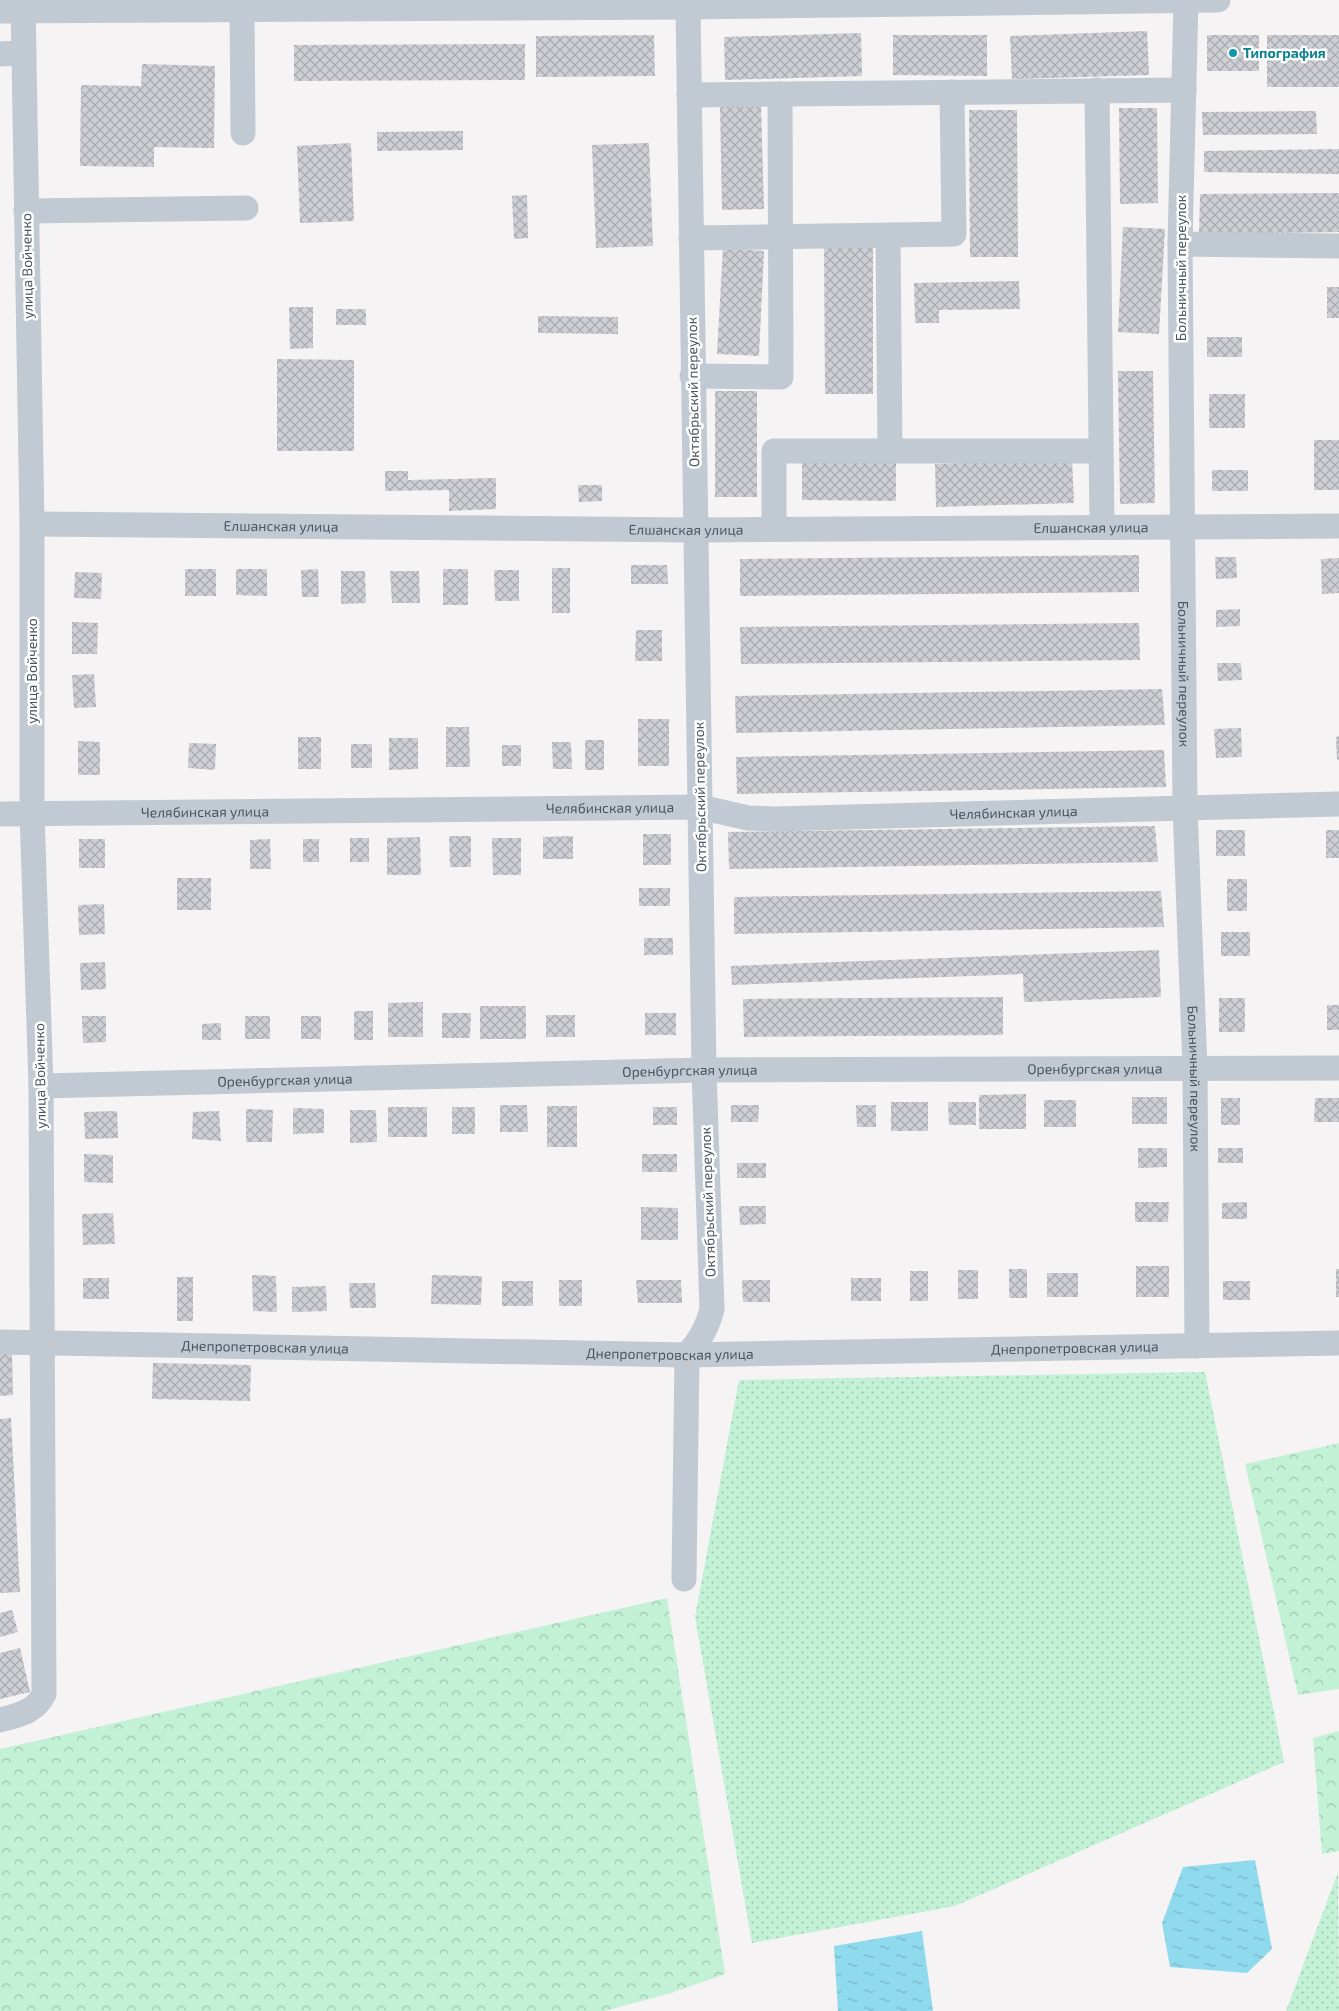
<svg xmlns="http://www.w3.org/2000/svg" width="1339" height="2011" font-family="'Exo 2',sans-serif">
<defs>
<pattern id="grass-dots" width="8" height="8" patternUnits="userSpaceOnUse" patternTransform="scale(1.25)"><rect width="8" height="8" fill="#c3f1d5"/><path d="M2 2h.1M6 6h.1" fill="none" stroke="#a0c6b0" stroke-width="1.8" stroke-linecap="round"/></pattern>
<pattern id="forest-crowns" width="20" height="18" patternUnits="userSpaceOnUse" patternTransform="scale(1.25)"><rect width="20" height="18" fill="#c3f1d5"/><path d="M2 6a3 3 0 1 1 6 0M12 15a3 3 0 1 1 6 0" fill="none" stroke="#a0c6b0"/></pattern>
<pattern id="water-ripples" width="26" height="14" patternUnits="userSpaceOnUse" patternTransform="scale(1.25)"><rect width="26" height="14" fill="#90daee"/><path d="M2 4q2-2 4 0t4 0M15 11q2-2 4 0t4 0" fill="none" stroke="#78b4c4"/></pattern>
<pattern id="building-cross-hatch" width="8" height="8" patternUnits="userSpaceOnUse" patternTransform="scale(1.25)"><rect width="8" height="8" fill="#cdcfd5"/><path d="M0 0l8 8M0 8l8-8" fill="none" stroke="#a8abb0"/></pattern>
</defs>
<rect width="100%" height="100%" fill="#f5f3f3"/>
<path fill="url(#grass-dots)" d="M1205,1372l79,390 -329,144 -203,37 -57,-326 44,-237z
M1338,1872l1,139h-53z"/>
<path fill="url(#forest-crowns)" d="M1339,1443v246l-41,6 -53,-231z
M667,1598l58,376 -54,19 -66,18h-605v-262z
M1339,1731v120l-17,3 -9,-116z"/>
<path fill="url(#water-ripples)" d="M1255,1860l17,89 -25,24 -77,-6 -8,-44 21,-56z
M922,1931l11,80h-95l-4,-65z"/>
<path fill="url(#building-cross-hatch)" d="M1147,31l2,44 -137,4 -2,-43z
M861,33l1,43 -137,4 -1,-43z
M654,35l1,41 -119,1v-41z
M893,35h94v41l-94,-1z
M1207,35h52v36h-52z
M1267,35h72v52h-72z
M525,44v36l-231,1v-36z
M142,64l73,2 -1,82 -60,-1v20l-74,-1 1,-81 60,1z
M761,104l3,105 -42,1 -2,-105z
M1119,108h38l1,95 -38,1z
M969,110h48l1,147h-48z
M1316,111l1,23 -114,1 -1,-23z
M463,131v19l-86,1v-19z
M351,143l3,78 -54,2 -3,-77z
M649,143l4,103 -57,2 -4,-103z
M1339,149v25l-135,-2v-21z
M1339,193v39l-140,2 1,-40z
M527,195l1,43 -14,1 -2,-43z
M1123,227l42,2 -6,105 -41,-2z
M873,246v148h-48l-1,-147z
M723,248l41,3 -5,105 -42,-2z
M1019,281l1,28 -81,1v13h-24l-1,-40z
M1327,287h12v31h-12z
M289,307h24v41l-23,1z
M336,309h30v16h-30z
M538,316l80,1v17l-80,-1z
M1207,337h35v20h-35z
M277,359l77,1v91h-77z
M1118,371h35l2,132 -35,1z
M715,391h42v106h-42z
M1209,394h36v34h-36z
M1314,440h25v50h-25z
M802,459l94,1v41l-94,-1z
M1072,460l2,43 -138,4 -1,-43z
M1212,470h36v21h-36z
M385,471h23v9l88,-2v31l-47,2v-21l-64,1z
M578,485h24v16l-23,1z
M1139,555v37l-399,4v-37z
M1215,557h21l1,21 -21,1z
M1339,558v35l-17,1 -1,-35z
M631,565h36l1,19h-37z
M552,568h18v45h-18z
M185,569h31v27h-31z
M236,569h31v27l-31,-1z
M318,569l1,28h-17l-1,-27z
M443,569h25v36h-25z
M494,570h25v31h-24z
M341,571h24l1,32 -25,1z
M390,571h29l1,32h-28z
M75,572l27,1 -1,26 -27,-1z
M1240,609v17l-24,1v-17z
M72,622l26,1 -1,31h-25z
M1139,623l1,37 -399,4 -1,-37z
M636,630h26v31h-27z
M1217,663h24l1,17 -24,1z
M94,674l2,33 -22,1 -2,-33z
M1162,689l3,36 -429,8 -1,-37z
M638,719h31v47h-31z
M446,727h23l1,40h-24z
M1241,728l1,29 -26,1 -2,-29z
M1339,736v24h-2l-1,-23z
M298,737h23v32h-23z
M389,738h29v31l-29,1z
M585,740h19v30h-19z
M78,741l22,1v33h-22z
M552,742h19l1,27h-19z
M189,743l27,1 -1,26 -27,-2z
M351,744h21v24h-21z
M502,745h19v21h-19z
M1164,750l2,37 -429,7 -1,-37z
M1155,826l3,36 -429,7 -1,-37z
M1216,830h29v26h-29z
M1326,830h13v28h-13z
M643,834h28v31h-28z
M449,836h22v31h-21z
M573,836v23h-30v-22z
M420,837l1,38h-34v-37z
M350,838h19v24h-19z
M492,838h29v37h-28z
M79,839h26v29h-26z
M270,839l1,30h-21v-29z
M303,839h16v23h-16z
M177,878h34v32h-34z
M1227,879h20v32h-20z
M639,888h31v18h-31z
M1161,891l3,36 -430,7v-37z
M104,904l1,30 -26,1 -1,-30z
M1221,932h29v24h-29z
M644,938h29v17h-29z
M1159,950l2,47 -137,5 -1,-28 -291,11 -1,-19z
M105,962l1,27 -25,1 -1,-27z
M1003,997v38l-259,2 -1,-38z
M1219,998h26v34h-26z
M423,1002v35h-35v-34z
M1327,1005h12v25h-12z
M480,1006h46v33h-46z
M354,1011h19v29h-19z
M442,1013h29l-1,25h-28z
M645,1013h31v22h-31z
M546,1015h29v22h-29z
M82,1016h24v26l-23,1z
M245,1016h25v23h-25z
M301,1016h20v23h-20z
M221,1023v17h-19v-16z
M1026,1094v35h-47v-34z
M1132,1097h35v27h-35z
M1221,1098h19v27h-19z
M1315,1098h24v24h-25z
M1044,1100h32v27h-32z
M891,1102h37v29h-37z
M948,1102h28v23h-27z
M500,1105h27l1,27h-28z
M731,1105h28l-1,17h-27z
M856,1105h20v22h-19z
M547,1106h30v41h-30z
M388,1107h39v30h-39z
M452,1107h23v27h-23z
M653,1107h24v18h-24z
M293,1108l31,1v24l-31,1z
M246,1109l27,1 -1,32h-26z
M350,1110h26l1,32 -27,1z
M117,1111l1,27 -33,1 -1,-27z
M219,1111l2,30 -29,-2 1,-27z
M1138,1148h29v19l-29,1z
M1218,1148h25v15h-25z
M84,1154l29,1v28l-29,-1z
M642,1154h35v18h-35z
M737,1163h29v15h-29z
M1135,1202h34l-1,20h-33z
M1247,1202v17h-25v-16z
M739,1206h27v18l-26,1z
M641,1207l37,1v32h-37z
M113,1213l2,31 -32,1 -1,-31z
M1136,1266h33v31h-33z
M1009,1269h18v29h-18z
M1336,1269h3v28h-3z
M958,1270h20v29h-20z
M910,1271h18v30h-18z
M1047,1273h31v24h-31z
M252,1275l24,1 1,36 -24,-1z
M432,1275l50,1 -1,29 -50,-1z
M177,1277h16v44h-16z
M83,1278h26v21h-26z
M851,1278h30v23h-30z
M559,1280h23v26h-23z
M636,1280h45l1,23h-44z
M742,1280h28v22h-27z
M502,1281h31v25h-31z
M1223,1281h27v19h-27z
M349,1283h26l1,25h-26z
M326,1286l1,25 -35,1v-25z
M0,1354h12l1,41 -13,1z
M153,1363l98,2 -1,36 -98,-2z
M11,1418l9,174 -20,1v-174z
M12,1610l6,22 -18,5v-24z
M20,1648l10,44 -30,7v-46z"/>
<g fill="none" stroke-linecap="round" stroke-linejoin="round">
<g stroke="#c1cad2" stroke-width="25">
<path id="s1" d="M1186,0l-6,244 5,563 10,261 2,278"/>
<path d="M242,9l1,124"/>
<path d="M0,11l688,-4 530,-7"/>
<path d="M0,54l23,-1"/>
<path d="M1097,90l5,437"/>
<path d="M689,95l495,-5"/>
<path d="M26,211l220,-3"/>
<path d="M888,236l2,215"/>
<path d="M691,238l263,-4 -2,-142"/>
<path d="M1180,244l159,2"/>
<path d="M692,376l89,1 -1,-283"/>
<path id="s2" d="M32,524l662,6 645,-4"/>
<path d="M774,529v-78h326"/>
<path id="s3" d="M0,814l700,-7 48,11 26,1 565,-15"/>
<path id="s4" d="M41,1086l663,-16 635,-2"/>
<path id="s5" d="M0,1342l687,13 652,-12"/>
<path d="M684,1579l3,-224c13,-15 20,-27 25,-46l-8,-239 -16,-1063"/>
<path d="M0,1720c19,-5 35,-8 44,-26l-3,-608 -9,-273v-289l-9,-524"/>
</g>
</g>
<circle fill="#0f9aa8" stroke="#fff" stroke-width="2" cx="1233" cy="53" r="5"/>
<g text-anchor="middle" stroke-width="5" stroke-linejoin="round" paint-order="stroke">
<g font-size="14" font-weight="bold" fill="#0d838f" stroke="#fff" text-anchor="start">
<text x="1243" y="58">Типография</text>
</g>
<g font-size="14" fill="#4a5661" stroke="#fff">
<text transform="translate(27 266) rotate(-91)" y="5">улица Войченко</text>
<text transform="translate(1181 268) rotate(-90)" y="5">Больничный переулок</text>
<text transform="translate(693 392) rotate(-91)" y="5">Октябрьский переулок</text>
<text dy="5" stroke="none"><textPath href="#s2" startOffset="249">Елшанская улица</textPath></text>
<text dy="5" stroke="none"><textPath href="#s2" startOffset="1059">Елшанская улица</textPath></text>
<text dy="5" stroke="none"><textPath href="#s2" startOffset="654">Елшанская улица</textPath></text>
<text transform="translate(32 671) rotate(-90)" y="5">улица Войченко</text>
<text dy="5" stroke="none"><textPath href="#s1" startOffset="674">Больничный переулок</textPath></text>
<text transform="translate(700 797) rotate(-91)" y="5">Октябрьский переулок</text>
<text dy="5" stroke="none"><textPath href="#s3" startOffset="610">Челябинская улица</textPath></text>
<text dy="5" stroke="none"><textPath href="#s3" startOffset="205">Челябинская улица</textPath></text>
<text dy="5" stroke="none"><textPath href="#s3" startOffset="1015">Челябинская улица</textPath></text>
<text dy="5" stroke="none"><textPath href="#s4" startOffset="1054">Оренбургская улица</textPath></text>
<text dy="5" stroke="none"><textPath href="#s4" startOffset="649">Оренбургская улица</textPath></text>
<text transform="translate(40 1076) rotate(-91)" y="5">улица Войченко</text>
<text dy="5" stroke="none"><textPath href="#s1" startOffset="1079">Больничный переулок</textPath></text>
<text dy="5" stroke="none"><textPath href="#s4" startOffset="244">Оренбургская улица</textPath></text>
<text transform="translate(708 1202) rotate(-92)" y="5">Октябрьский переулок</text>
<text dy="5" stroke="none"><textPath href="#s5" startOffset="265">Днепропетровская улица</textPath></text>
<text dy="5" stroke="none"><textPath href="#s5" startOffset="1075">Днепропетровская улица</textPath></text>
<text dy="5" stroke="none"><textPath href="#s5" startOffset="670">Днепропетровская улица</textPath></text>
</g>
</g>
</svg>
